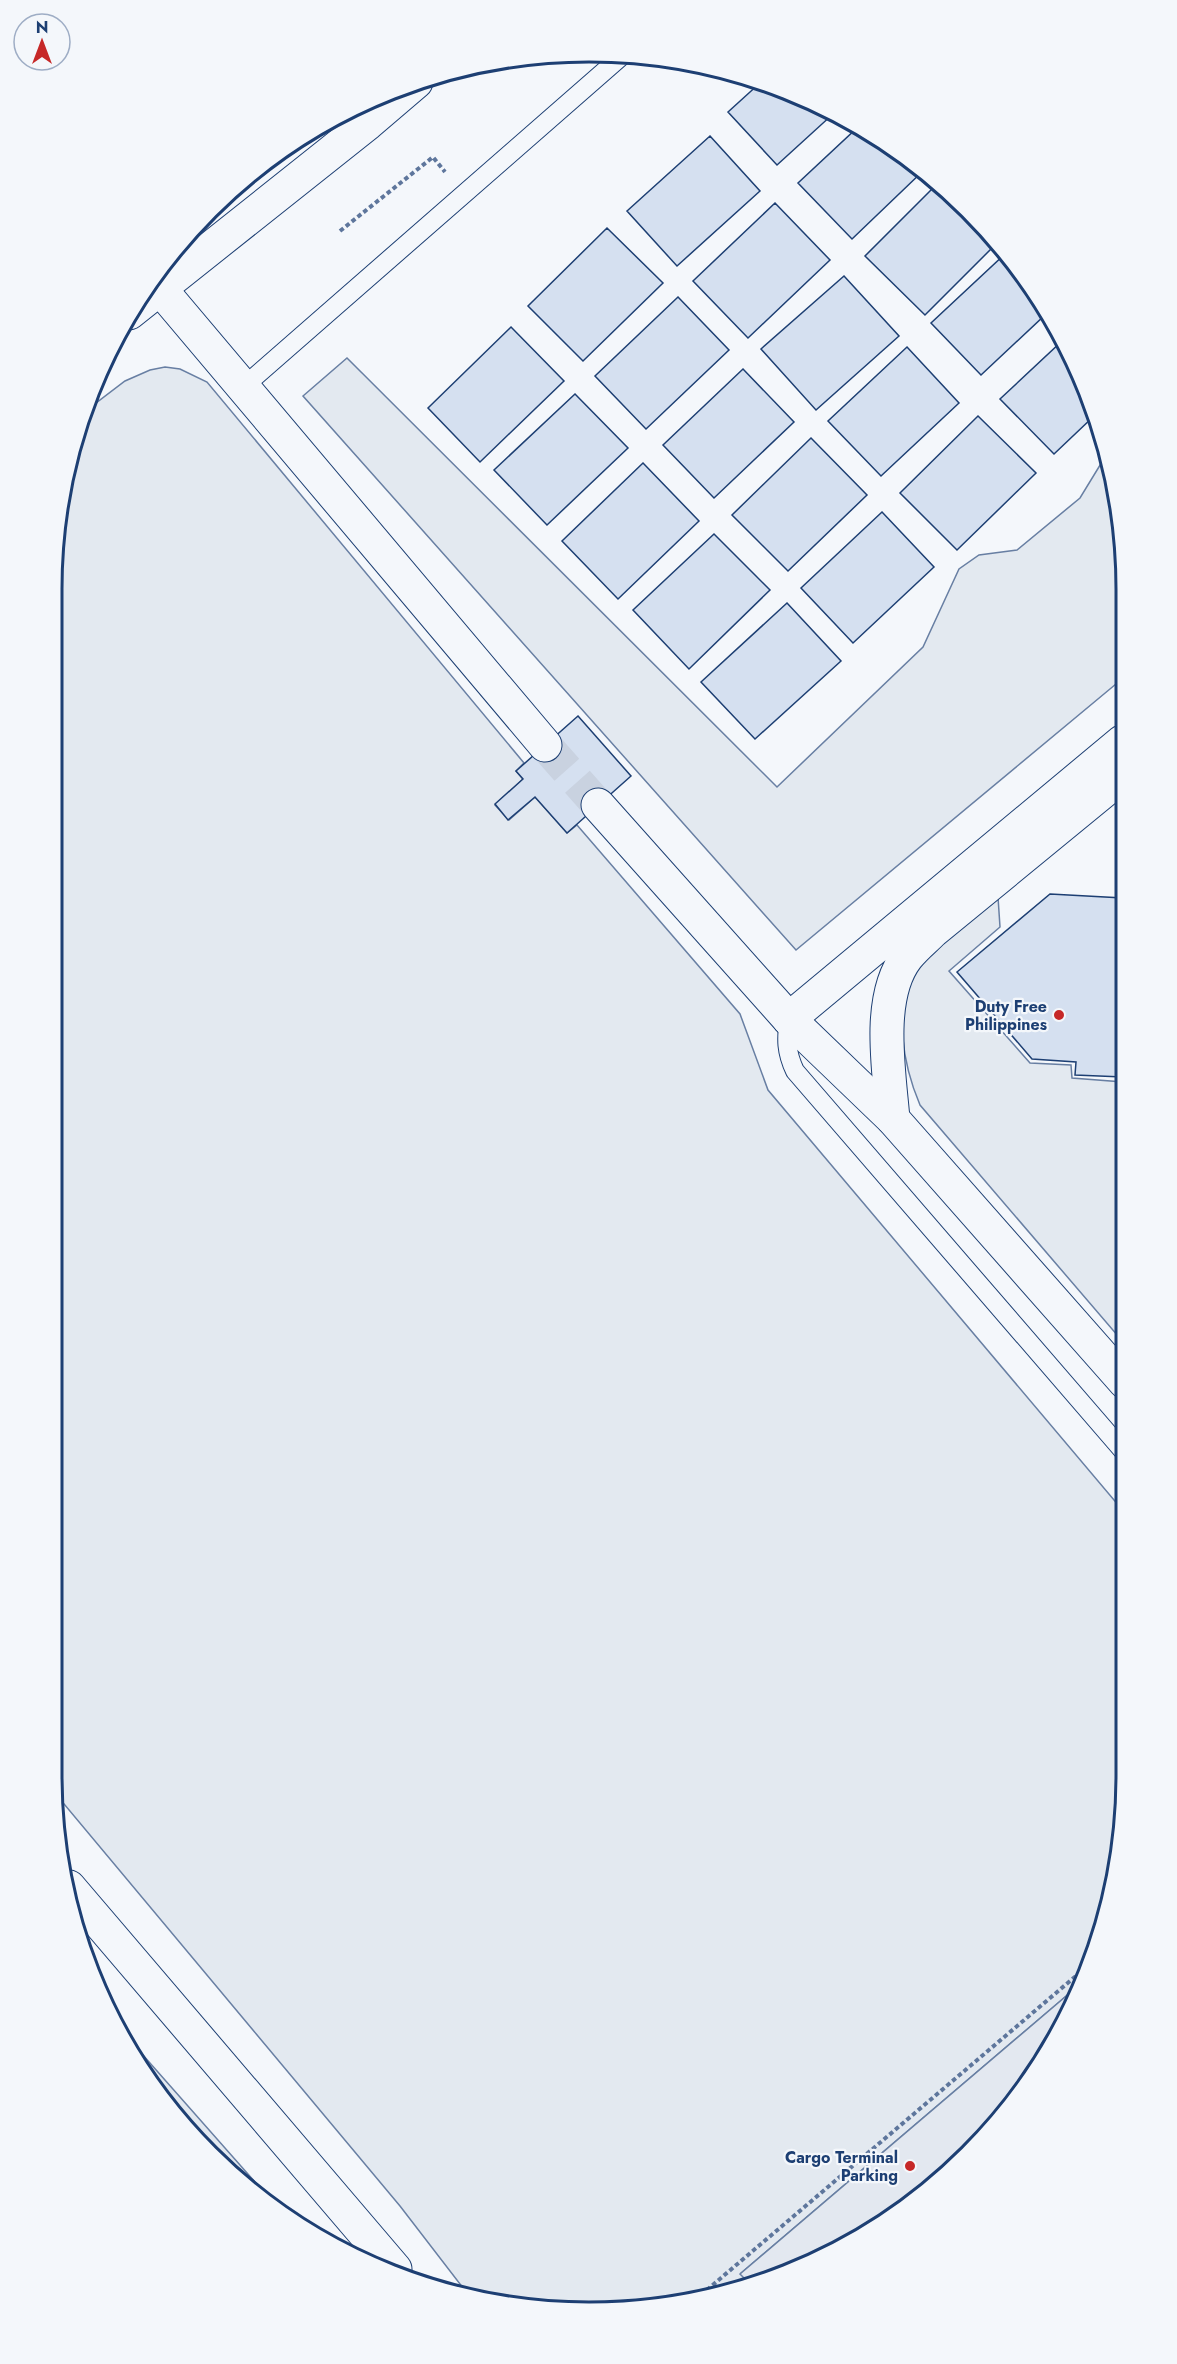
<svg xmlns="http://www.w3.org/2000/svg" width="1177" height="2364" font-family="Jost,sans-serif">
<rect width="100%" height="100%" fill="#f4f7fb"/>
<path fill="#e3e9f0" stroke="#687fa3" stroke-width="1.5" d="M347,358l430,429 146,-140 36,-78 20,-14 38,-5 63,-52 25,-41 16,61 1,161 -326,271 -493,-554z
M165,367l15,2 27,13 317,381 -8,8 7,8 -28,26 14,15 26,-23 32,36 10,-8 163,189 28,76 357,423 1,263 -10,105 -31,99 -344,293 6,8 -89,27 -175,-5 -13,-6 -70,-91 -346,-414 -3,-17v-1187l10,-105 22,-70 42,-32 25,-11z
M998,897l2,30 -51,44 81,92 41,2 1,13 51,4 1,261 -204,-238c-17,-40 -27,-95 -6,-135 10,-18 66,-58 84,-73z
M127,2037l159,180 -52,-38 -72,-76z"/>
<path fill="#e3e8f0" stroke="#687fa3" stroke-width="1.5" d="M1085,1980l-93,150 -77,72 -88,55 -80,24 -7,-7z"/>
<path fill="#d5e0f0" stroke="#1d3f73" stroke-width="1.5" d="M761,82l34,10 38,22 -56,51 -49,-53z
M857,128l59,34 8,8 -72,69 -54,-56z
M710,136l50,55 -83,75 -50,-55z
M937,184l60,59 -72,72 -60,-59z
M775,203l55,57 -82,78 -55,-57z
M607,228l56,55 -80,78 -55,-55z
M1006,253l9,9 31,52 -65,61 -50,-52z
M844,276l55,60 -83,74 -55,-61z
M678,297l51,53 -83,79 -51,-53z
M511,327l53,54 -84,81 -52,-54z
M1061,342l24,41 9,33 -40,38 -54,-55z
M907,347l52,56 -78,73 -53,-55z
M743,369l51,53 -80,76 -51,-53z
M575,394l53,54 -81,77 -53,-55z
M978,416l58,57 -79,77 -57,-57z
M811,438l56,57 -79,76 -56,-56z
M643,463l56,58 -81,78 -56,-58z
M882,512l52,55 -81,76 -52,-55z
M714,534l56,56 -81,79 -56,-59z
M787,603l54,58 -86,78 -54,-57z
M578,716l53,60 -64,57 -32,-36 -27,23 -13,-16 28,-25 -7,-8z
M1050,894l73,4v179l-48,-2 1,-13 -44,-3 -75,-87z"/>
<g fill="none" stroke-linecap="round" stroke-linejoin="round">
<path stroke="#c9d2e0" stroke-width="33" stroke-dasharray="33 16" stroke-linecap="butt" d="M545,745l53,60"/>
<g stroke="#1d3f73" stroke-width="20">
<path id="lane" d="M242,388l382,-334
M789,1019c-3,20 -3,33 6,52l330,382"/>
</g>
<g stroke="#1d3f73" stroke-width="35">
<path id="street" d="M789,1019l333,-277
M893,1119c-4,-48 -17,-122 14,-162 8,-10 18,-18 26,-26l189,-155
M69,1887l326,382"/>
</g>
<g stroke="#1d3f73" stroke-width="35">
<path id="secondary" d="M151,278l394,467
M598,805l191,214 104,100 232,263"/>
</g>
<g stroke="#1d3f73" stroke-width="35">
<path id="highway" d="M129,313l239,-190 48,-41"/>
</g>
<path stroke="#5e769c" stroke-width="4" stroke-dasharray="4.5 3" stroke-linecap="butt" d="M340,231l93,-74 12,15
M701,2295l389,-331"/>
<use href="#lane" stroke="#f4f7fb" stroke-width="18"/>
<use href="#street" stroke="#f4f7fb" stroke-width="33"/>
<use href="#secondary" stroke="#f4f7fb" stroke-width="33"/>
<use href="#highway" stroke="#f4f7fb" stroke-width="33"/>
</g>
<g fill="#c62828" stroke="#f4f7fb" stroke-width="2">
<circle cx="1059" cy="1015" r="6"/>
<circle cx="910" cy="2166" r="6"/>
</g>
<g text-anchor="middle" stroke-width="4.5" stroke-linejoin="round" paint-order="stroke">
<g font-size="16" font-weight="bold" fill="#1d3f73" stroke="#f4f7fb" text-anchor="end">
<text x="1047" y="1012">Duty Free<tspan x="1047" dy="18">Philippines</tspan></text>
<text x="898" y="2163">Cargo Terminal<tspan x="898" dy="18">Parking</tspan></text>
</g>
</g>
<path d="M0 0H1177V2364H0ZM589 62H589A527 527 0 0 1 1116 589V1775A527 527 0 0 1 589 2302H589A527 527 0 0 1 62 1775V589A527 527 0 0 1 589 62Z" fill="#f4f7fb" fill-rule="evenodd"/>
<path fill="none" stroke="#1d3f73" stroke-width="3" d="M589 62H589A527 527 0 0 1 1116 589V1775A527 527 0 0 1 589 2302H589A527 527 0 0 1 62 1775V589A527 527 0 0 1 589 62Z"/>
<g transform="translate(42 42)"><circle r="28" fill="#f4f7fb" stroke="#9eadc5" stroke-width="1.5"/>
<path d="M0-4.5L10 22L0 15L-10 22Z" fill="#c62828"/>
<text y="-9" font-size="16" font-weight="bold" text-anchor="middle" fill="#1d3f73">N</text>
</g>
</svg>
